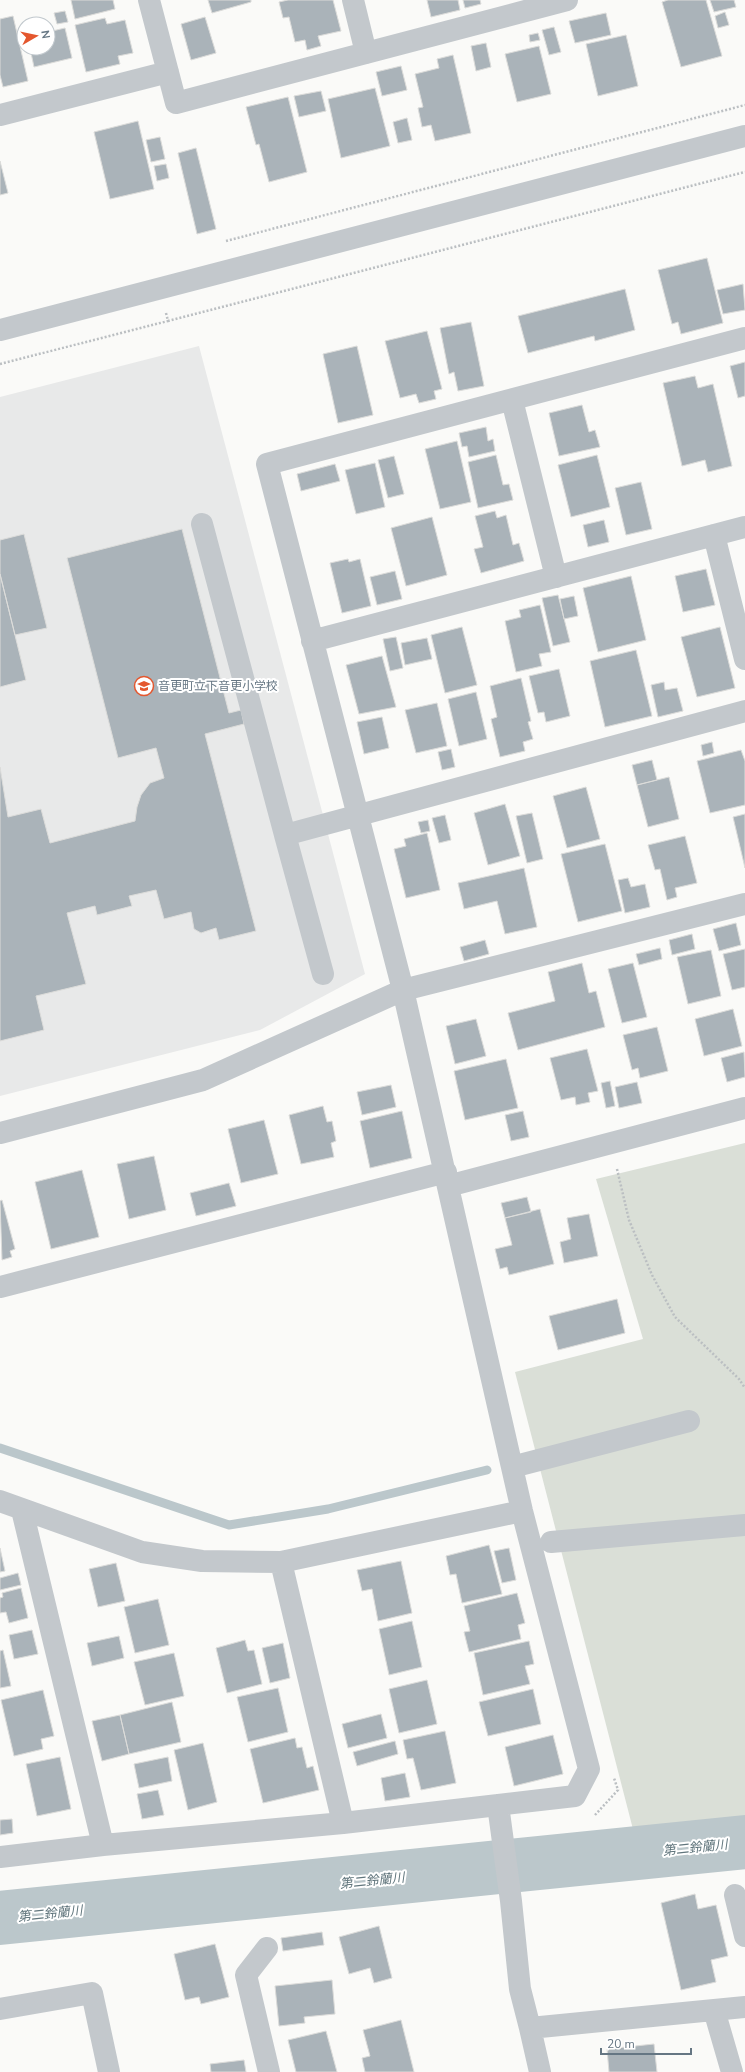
<svg xmlns="http://www.w3.org/2000/svg" width="745" height="2072" font-family="'Nunito Sans','Noto Sans JP',sans-serif">
<rect width="100%" height="100%" fill="#fafaf8"/>
<path fill="#e8e9e9" d="M199,346l166,628 -105,56 -260,66v-699z"/>
<path fill="#dadfd7" d="M745,1143v682l-110,12 -120,-465 128,-33 -47,-160z"/>
<g fill="none" stroke-linecap="round" stroke-linejoin="round">
<path stroke="#bbc7cb" stroke-width="9" d="M0,1448l229,77 99,-16 159,-39"/>
<path stroke="#bbc7cb" stroke-width="54" d="M0,1918l745,-76"/>
</g>
<path fill="#aab3b9" stroke="#dcdcda" d="M71,0h42l2,9 -40,10z
M208,0h43v2l-39,11z
M288,0h45l8,31 -23,5 3,10 -14,4 -2,-10 -10,2 -6,-25 -6,1 -4,-16z
M427,0h31l2,10 -29,7z
M463,0h17l1,4 -16,4z
M668,0h38l16,56 -41,11 -19,-65z
M710,0h24l2,7 -22,5z
M65,11l3,11 -11,2 -3,-11z
M725,12l4,13 -11,3 -3,-12z
M606,13l5,22 -36,8 -6,-22z
M13,16l15,65 -25,6 -3,-12v-56z
M205,17l11,36 -25,7 -10,-36z
M105,18l2,6 18,-4 8,33 -15,3 2,8 -34,8 -11,-47z
M554,27l7,25 -12,3 -7,-25z
M65,28l7,30 -38,9 -4,-19h18v-16z
M538,33l2,7 -10,2 -1,-7z
M626,35l12,51 -40,10 -12,-52z
M486,43l5,24 -15,4 -5,-25z
M539,46l12,48 -34,8 -12,-48z
M453,55l18,78 -36,8 -4,-16 -9,2 -4,-19 5,-1 -8,-33 24,-6 -2,-9z
M401,66l6,24 -25,6 -6,-24z
M375,88l15,58 -49,12 -13,-59z
M321,91l5,20 -27,6 -5,-21z
M288,97l19,75 -38,10 -10,-38 -3,1 -10,-38z
M407,118l5,22 -14,3 -5,-21z
M138,121l16,68 -44,10 -16,-67z
M160,137l5,22 -14,3 -5,-22z
M196,148l20,81 -19,5 -19,-81z
M0,161l8,32 -8,2z
M166,164l3,14 -12,3 -3,-15z
M707,258l16,65 -42,11 -3,-12 -6,2 -14,-54z
M743,284l2,26 -22,4 -6,-24z
M625,289l10,41 -40,11 -1,-5 -66,17 -10,-37z
M471,322l13,64 -26,5 -4,-19 -5,2 -9,-46z
M427,331l15,58 -8,2 2,8 -17,4 -3,-9 -16,4 -15,-57z
M357,346l16,69 -35,8 -15,-69z
M745,362v34l-7,2 -8,-32z
M695,376l3,12 15,-4 19,82 -24,6 -3,-12 -23,6 -19,-83z
M582,405l7,27 6,-2 5,17 -41,9 -10,-43z
M486,427l2,14 5,-2 2,12 -26,6 -2,-11 -5,1 -3,-14z
M457,441l14,61 -31,7 -15,-60z
M496,455l7,30 6,-1 4,16 -35,8 -10,-46z
M597,455l13,52 -39,10 -13,-52z
M394,456l10,38 -16,4 -10,-38z
M375,463l10,44 -29,7 -11,-44z
M335,464l5,17 -39,10 -4,-17z
M641,482l11,47 -26,6 -11,-47z
M495,511l2,7 9,-3 7,30 6,-2 5,18 -43,12 -7,-24 9,-2 -8,-31z
M432,517l15,58 -41,11 -15,-58z
M604,520l5,22 -21,5 -5,-22z
M182,529l47,184 12,-3 3,14 -39,10 51,197 -37,9 -3,-12 -15,5 -7,-4 -3,-17 -27,7 -8,-29 -27,6 3,10 -35,9 -2,-9 -28,7 19,71 -50,12 8,34 -44,11v-274l8,50 33,-8 9,34 85,-22 2,-14 4,-12 9,-12 14,-5 -8,-30 -38,10 -51,-200z
M24,534l23,94 -32,7 -15,-61v-34z
M348,559l1,3 11,-3 11,47 -29,7 -12,-50z
M706,569l9,36 -32,7 -8,-36z
M395,571l7,28 -25,6 -7,-28z
M0,574l26,106 -26,7z
M631,576l15,64 -48,12 -15,-64z
M558,595l12,47 -17,4 -11,-48z
M574,596l4,20 -14,3 -4,-20z
M540,605l11,47 -12,2 3,12 -26,6 -11,-51 16,-4 -2,-7z
M462,627l15,58 -32,8 -14,-58z
M720,627l15,61 -38,9 -16,-60z
M396,637l7,31 -13,3 -7,-32z
M427,638l5,21 -27,6 -4,-22z
M636,650l16,66 -47,11 -15,-66z
M382,656l14,51 -37,7 -13,-49z
M559,669l11,47 -24,6 -2,-10 -6,1 -9,-37z
M521,678l10,43 -3,1 5,17 -10,3 2,9 -25,6 -9,-38 6,-2 -7,-31z
M664,682l1,8 12,-2 6,23 -25,6 -7,-32z
M476,692l11,47 -28,7 -11,-47z
M437,703l10,43 -31,7 -11,-43z
M382,717l7,31 -25,6 -7,-32z
M712,742l2,11 -11,3 -2,-11z
M451,749l4,18 -13,3 -4,-18z
M741,750l4,11v44l-35,8 -13,-52z
M652,760l5,20 -20,5 -5,-20z
M669,777l10,42 -31,8 -11,-42z
M586,787l14,52 -33,9 -14,-52z
M505,804l15,52 -32,9 -14,-52z
M532,813l11,46 -16,4 -11,-47z
M745,814v54l-12,-51z
M445,815l6,25 -12,3 -7,-25z
M428,820l2,11 -9,2 -3,-11z
M427,833l13,57 -34,8 -12,-49 12,-3 -2,-7z
M685,836l12,47 -22,5 2,9 -10,3 -7,-31 -5,1 -7,-25z
M605,844l17,67 -44,11 -17,-68z
M524,868l13,59 -32,7 -8,-33 -33,8 -6,-26z
M628,878l3,9 14,-3 5,23 -25,6 -7,-33z
M736,923l5,22 -22,6 -6,-22z
M692,934l3,15 -23,6 -3,-15z
M485,940l4,14 -25,7 -4,-14z
M660,948l2,11 -23,6 -3,-11z
M745,949v38l-13,3 -9,-36z
M711,950l10,46 -33,8 -11,-47z
M582,963l7,30 7,-2 9,36 -87,23 -10,-37 47,-12 -7,-29z
M633,963l14,54 -25,6 -14,-54z
M733,1009l9,37 -38,10 -9,-37z
M476,1019l10,37 -31,8 -9,-38z
M657,1027l11,44 -28,7 -2,-10 -6,2 -9,-35z
M587,1049l11,42 -10,2 2,9 -14,3 -1,-8 -14,3 -11,-42z
M744,1052l1,25 -18,5 -6,-24z
M506,1059l12,49 -53,12 -11,-49z
M610,1081l5,25 -9,2 -5,-25z
M637,1082l5,21 -23,5 -4,-21z
M391,1085l5,22 -34,8 -5,-23z
M323,1106l4,16 5,-1 4,20 -5,2 3,14 -33,7 -12,-49z
M402,1111l10,47 -42,10 -10,-47z
M523,1111l6,26 -18,4 -6,-26z
M264,1120l14,54 -37,9 -13,-54z
M154,1156l12,54 -37,9 -12,-55z
M82,1170l17,67 -48,12 -16,-67z
M229,1183l7,23 -40,10 -6,-23z
M527,1197l4,15 -26,6 -4,-15z
M2,1200l13,49 -5,2 2,6 -10,3 -2,-59z
M540,1209l14,55 -45,11 -2,-8 -7,2 -5,-20 17,-4 -7,-27z
M589,1214l9,42 -34,7 -4,-21 11,-3 -4,-21z
M617,1299l8,34 -67,17 -9,-34z
M489,1545l13,49 -40,9 -6,-29 -6,1 -4,-19z
M0,1548l5,23 -5,1z
M509,1548l7,32 -14,3 -8,-32z
M401,1561l11,52 -34,8 -6,-32 -10,2 -5,-21z
M116,1563l9,38 -27,6 -9,-38z
M18,1573l3,12 -21,5v-12z
M21,1588l7,30 -19,5 -3,-11 -6,1v-15l3,-1 -1,-4z
M517,1593l8,30 -7,2 3,14 -52,13 -5,-20 6,-1 -6,-25z
M158,1599l11,46 -34,8 -11,-46z
M412,1621l10,46 -33,8 -10,-46z
M32,1630l6,24 -24,5 -5,-24z
M119,1636l5,22 -32,8 -5,-23z
M245,1640l3,11 6,-1 8,34 -35,9 -11,-45z
M529,1641l5,23 -9,2 5,18 -47,11 -9,-42z
M283,1643l7,35 -20,5 -8,-35z
M3,1650l8,36 -11,2v-37z
M174,1653l10,43 -39,9 -11,-43z
M427,1680l10,44 -38,9 -10,-44z
M278,1688l10,44 -40,10 -11,-45z
M533,1689l8,35 -53,12 -9,-34z
M43,1690l11,46 -13,3 2,10 -29,7 -13,-56z
M172,1702l9,40 -52,12 -9,-39z
M381,1714l6,24 -39,10 -6,-24z
M120,1715l9,39 -27,7 -10,-40z
M445,1731l11,52 -35,7 -8,-32 -6,1 -4,-19z
M553,1735l10,39 -49,12 -9,-39z
M295,1738l2,10 5,-1 5,21 6,-2 6,24 -56,13 -13,-54z
M395,1741l3,13 -41,12 -4,-14z
M203,1743l14,59 -29,8 -14,-60z
M60,1757l11,52 -34,7 -11,-52z
M168,1757l4,24 -33,7 -5,-24z
M405,1773l5,24 -25,4 -4,-23z
M158,1790l6,25 -22,4 -5,-25z
M12,1819l1,14 -13,2v-15z
M695,1894l3,15 18,-4 12,51 -17,4 5,22 -35,8 -20,-87z
M379,1926l13,52 -18,5 -4,-15 -21,6 -10,-37z
M322,1932l2,13 -41,6 -2,-13z
M215,1944l14,53 -28,7 -2,-7 -14,3 -11,-46z
M332,1980l3,34 -31,3 1,6 -26,3 -4,-40z
M401,2020l13,52h-49l-3,-14 8,-2 -7,-26z
M326,2031l11,41h-41l-8,-32z
M654,2044l3,28h-48l-2,-23z
M244,2060l2,12h-35l-1,-8z"/>
<g fill="none" stroke-linecap="round" stroke-linejoin="round">
<path stroke="#bbbfc2" stroke-width="2.5" stroke-dasharray="2 2" stroke-linecap="butt" d="M226,241l519,-136
M166,313l2,8 577,-149
M0,364l168,-43
M617,1169l12,51 23,55 23,42 64,62 6,9
M595,1815l23,-25 -4,-12"/>
<path stroke="#c3c8cc" stroke-width="22" d="M149,0l27,103 391,-103
M353,0l13,53
M0,115l168,-43
M0,330l745,-194
M512,400l44,177
M202,524l83,311 460,-124
M714,535l31,124
M312,641l433,-114
M285,835l38,139
M0,1133l203,-53 200,-90 342,-86
M448,1186l297,-78
M0,1287l446,-115
M512,1467l177,-46
M0,1501l142,51 60,9 79,1 241,-51
M22,1510l81,335
M551,1542l194,-17
M281,1562l62,261
M498,1805l13,96 9,88 10,39
M0,1857l103,-12 240,-22 232,-27 14,-27 -67,-258 -119,-521 -136,-526 478,-126
M735,1895l10,41
M267,1948l-21,27 23,97
M0,2009l92,-16 17,79
M714,2010l18,62
M540,2072l-10,-44 215,-21"/>
</g>
<defs>
<g id="school-ring" transform="scale(1)"><circle r="9.5" fill="#fff" stroke="#e4572e" stroke-width="1.5"/><path d="M0-5L7-2L0 1L-7-2ZM-4 1L0 2.5L4 1V4Q0 6-4 4Z" fill="#e4572e"/></g>
</defs>
<g fill-rule="evenodd">
<use href="#school-ring" x="144" y="686"/>
</g>
<g text-anchor="middle" stroke-width="4" stroke-linejoin="round" paint-order="stroke">
<g font-size="12" fill="#657683" stroke="#fff" text-anchor="start">
<text x="158" y="690">音更町立下音更小学校</text>
</g>
<g font-size="13" font-style="italic" fill="#60757c" stroke="#fff">
<text transform="translate(695 1847) rotate(-6)" y="5">第二鈴蘭川</text>
<text transform="translate(372 1880) rotate(-6)" y="5">第二鈴蘭川</text>
<text transform="translate(50 1913) rotate(-6)" y="5">第二鈴蘭川</text>
</g>
</g>
<g transform="translate(36 36) rotate(81)"><circle r="19" fill="#ffffff" stroke="#c1c8cd"/>
<path d="M0-3L7 15L0 10L-7 15Z" fill="#e4572e"/>
<text y="-6" font-size="11" font-weight="bold" text-anchor="middle" fill="#657683">N</text>
</g>
<path d="M601 2048v6h90v-6" fill="none" stroke="#657683" stroke-width="2"/>
<text x="607" y="2048" font-size="12" fill="#657683" stroke="#ffffff" stroke-width="3" paint-order="stroke">20 m</text>
</svg>
